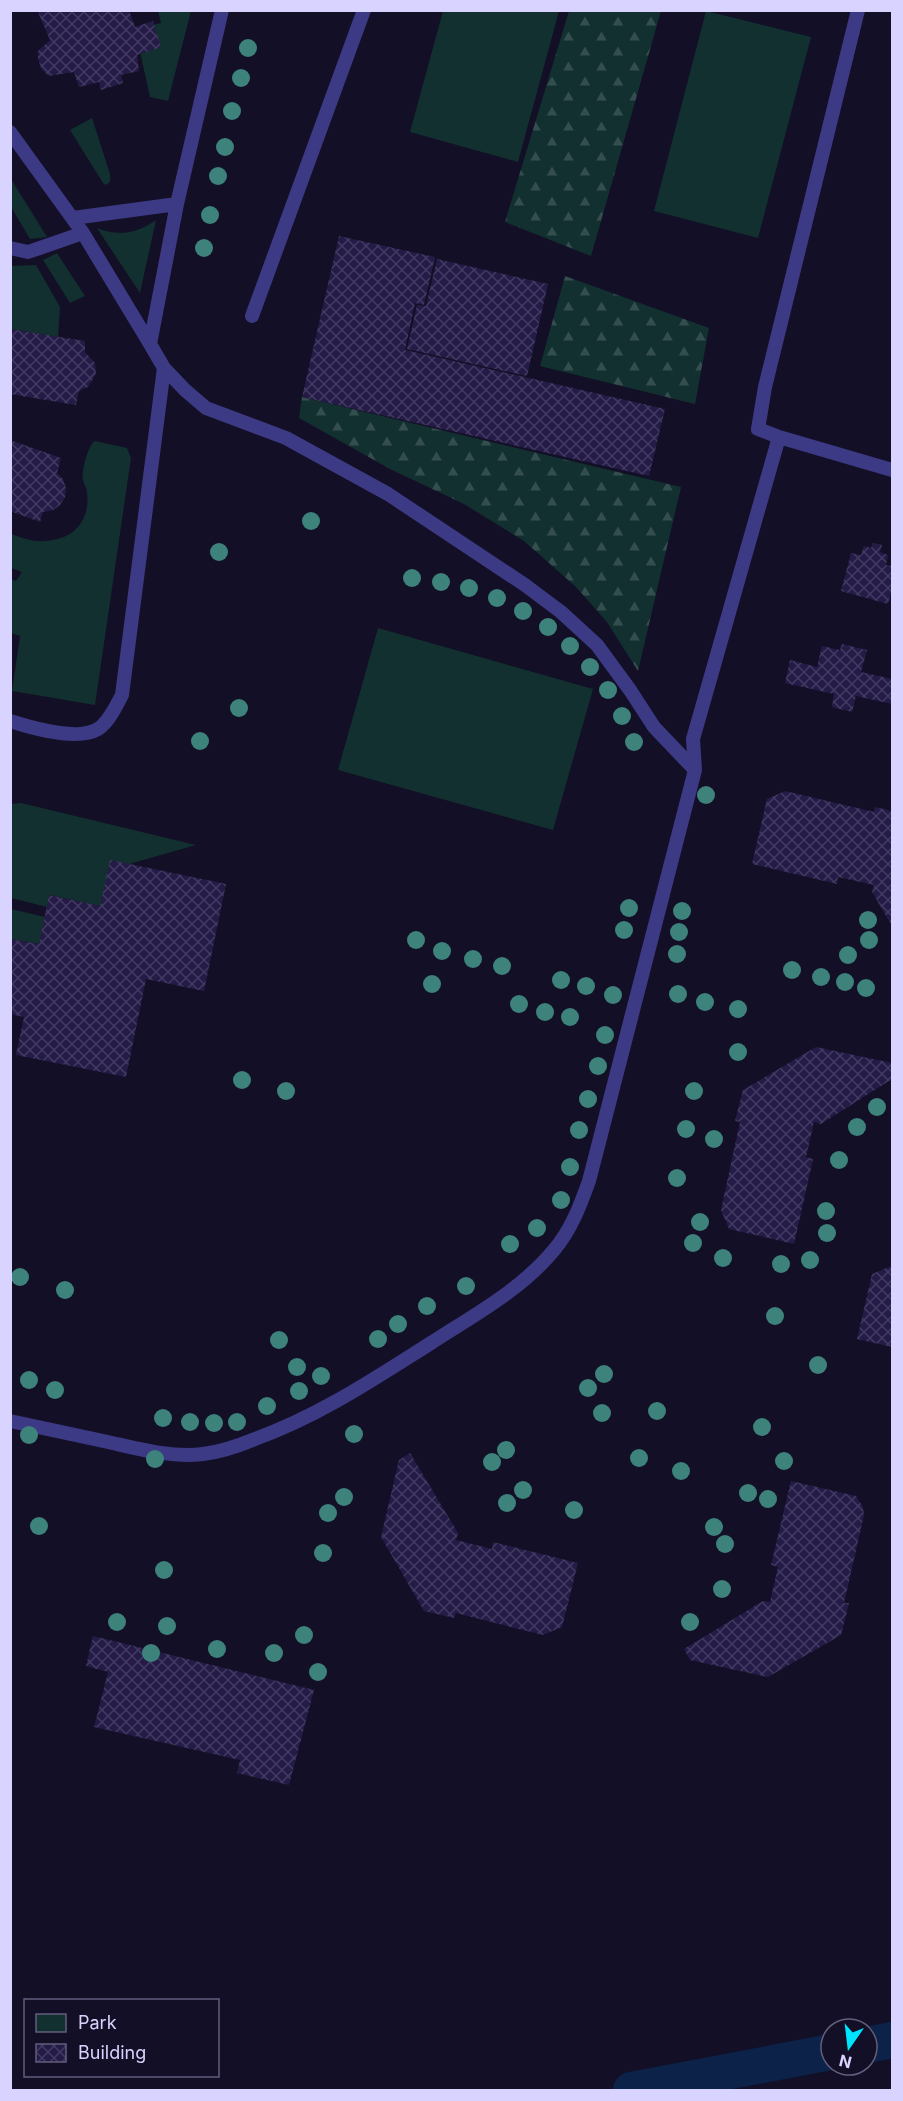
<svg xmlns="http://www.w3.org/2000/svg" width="903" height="2101" font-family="Inter,sans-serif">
<defs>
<pattern id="forest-firs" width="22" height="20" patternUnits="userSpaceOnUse" patternTransform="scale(1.5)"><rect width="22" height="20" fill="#12302f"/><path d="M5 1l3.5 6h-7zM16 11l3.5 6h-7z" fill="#344d4e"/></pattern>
<pattern id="building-cross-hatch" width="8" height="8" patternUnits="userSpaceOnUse" patternTransform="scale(1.5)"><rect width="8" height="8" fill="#241b47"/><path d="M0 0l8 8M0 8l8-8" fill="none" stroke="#433b63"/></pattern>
</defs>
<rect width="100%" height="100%" fill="#130f26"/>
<path fill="#12302f" d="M158,11h33l-23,90 -18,-4 -15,-68 26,-6z
M443,11h116l-41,151 -108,-30z
M706,11l105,26 -53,201 -104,-27z
M92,118l18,56v8l-4,3 -3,-2 -33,-53z
M10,180l1,-1 36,58 -17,2 -19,-32z
M156,220l-16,73 -43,-65c23,9 40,5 59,-8z
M57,253l28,43 -15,7 -27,-43z
M36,265l24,42 -2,30 -47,-8v-63z
M95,441l32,7 4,10 -36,247 -83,-14 8,-55 -10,-3 1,-54 5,2 6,-9 -11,-4v-34c20,7 28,10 50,4 19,-6 29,-25 26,-45 0,-5 -3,-8 -4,-13 -2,-8 5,-35 12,-39z
M378,628l215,61 -40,141 -215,-60z
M21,803l175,42 -67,19 -29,42 -50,-11 -3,12 -36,-9v-94z
M11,909l34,8 -6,27 -28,-5z"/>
<path fill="url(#forest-firs)" d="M569,11h92l-70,245 -86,-34z
M565,276l144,52 -14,76 -155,-38z
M302,397l379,90 -43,184 -31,-49 -31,-35 -52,-46 -60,-37 -74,-35 -91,-51z"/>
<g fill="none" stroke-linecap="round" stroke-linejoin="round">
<path stroke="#0c2248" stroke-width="36" d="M867,2045l25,-5
M631,2090l200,-38"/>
</g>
<path fill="url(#building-cross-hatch)" d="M37,10h92l6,17 18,-6 8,26 -24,8 2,16 -18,4 2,8 -22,7 -2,-8 -20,5 -5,-15 -25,4 -7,-6 -4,-11v-8l12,-11z
M339,236l96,21 -11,48 -9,-2 -10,47 260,59 -16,67 -347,-79z
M437,259l111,25 -21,92 -120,-27 10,-44 9,1z
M10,329l75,12v11l10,11 1,11 -8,13 -9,4 -3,14 -66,-11z
M10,440l51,18 -4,15 6,6 3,9 -1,9 -5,8 -7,5 -10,2 -3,10 -30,-11z
M873,543l9,2 -2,7 8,3 -2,10 6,1v22l-4,16 -47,-13 10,-38 10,2 3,-9 7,2z
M842,644l25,6 -6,22 31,7v25l-36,-8 -4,16 -20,-5 2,-13 -49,-11 5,-23 27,7 5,-21 18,4z
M785,791l89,21 1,-5 17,4v115l-20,-34 2,-7 -36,-8 -1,7 -85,-20 15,-65z
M110,860l116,24 -22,107 -58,-12 -20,98 -110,-22 8,-38 -14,-3v-75l29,5 10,-49 51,11z
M816,1047l76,16v16l-71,45 -7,-2 -8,35 7,2 -19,85 -65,-15 -8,-19 19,-88 -5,-1 8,-31z
M891,1266h1v81l-35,-8 15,-65z
M410,1453l48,80 -2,7 36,9 1,-7 85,21 -16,64 -19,8 -87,-22 -2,5 -30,-7 -43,-74 18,-77z
M791,1481l65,15 7,11 1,8 -20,88h5l-8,32 -73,42 -78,-17 -6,-11 79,-48 7,1 8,-35 -7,-2z
M93,1636l221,54 -25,95 -52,-12 3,-13 -146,-33 14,-55 -22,-6z"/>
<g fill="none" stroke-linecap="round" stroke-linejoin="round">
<path stroke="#3d3a85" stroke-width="14" d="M10,132l73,101 67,111
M73,218l104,-14
M10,248l18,4 55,-19
M252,316l112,-306
M164,368l21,22 21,18 80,30 102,56 137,91 36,27 36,33 33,45 24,37 41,43
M779,437l113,33
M10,721c22,7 68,20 88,8 11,-7 18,-23 24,-34l42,-327 -14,-24 27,-140 45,-194
M10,1421c33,7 66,14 98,21 31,7 64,16 95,12 18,-2 35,-8 52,-15 64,-23 119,-60 176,-96 43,-28 90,-53 123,-93 17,-20 26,-44 35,-69l106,-411 -2,-31 86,-302 -21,-8 7,-42 93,-377"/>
</g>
<g fill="#3d827b">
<circle cx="248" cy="48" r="9"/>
<circle cx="241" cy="78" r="9"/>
<circle cx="232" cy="111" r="9"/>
<circle cx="225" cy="147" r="9"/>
<circle cx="218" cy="176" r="9"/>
<circle cx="210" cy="215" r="9"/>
<circle cx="204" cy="248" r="9"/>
<circle cx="311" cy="521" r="9"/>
<circle cx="219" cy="552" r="9"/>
<circle cx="412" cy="578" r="9"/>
<circle cx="441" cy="582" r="9"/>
<circle cx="469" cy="588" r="9"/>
<circle cx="497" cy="598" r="9"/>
<circle cx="523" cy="611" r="9"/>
<circle cx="548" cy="627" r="9"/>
<circle cx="570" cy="646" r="9"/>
<circle cx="590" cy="667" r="9"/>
<circle cx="608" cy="690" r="9"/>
<circle cx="239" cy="708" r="9"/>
<circle cx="622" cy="716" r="9"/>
<circle cx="200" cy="741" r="9"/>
<circle cx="634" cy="742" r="9"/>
<circle cx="706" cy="795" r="9"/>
<circle cx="629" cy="908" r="9"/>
<circle cx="682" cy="911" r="9"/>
<circle cx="868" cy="920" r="9"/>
<circle cx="624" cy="930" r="9"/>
<circle cx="679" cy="932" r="9"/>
<circle cx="416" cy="940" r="9"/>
<circle cx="869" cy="940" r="9"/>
<circle cx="442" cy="951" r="9"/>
<circle cx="677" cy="954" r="9"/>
<circle cx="848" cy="955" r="9"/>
<circle cx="473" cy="959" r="9"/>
<circle cx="502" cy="966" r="9"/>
<circle cx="792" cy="970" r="9"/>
<circle cx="821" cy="977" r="9"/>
<circle cx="561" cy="980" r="9"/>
<circle cx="845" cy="982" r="9"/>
<circle cx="432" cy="984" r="9"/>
<circle cx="586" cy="986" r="9"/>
<circle cx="866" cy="988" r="9"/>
<circle cx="678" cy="994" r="9"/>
<circle cx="613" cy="995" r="9"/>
<circle cx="705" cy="1002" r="9"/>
<circle cx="519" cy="1004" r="9"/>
<circle cx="738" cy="1009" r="9"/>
<circle cx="545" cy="1012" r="9"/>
<circle cx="570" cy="1017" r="9"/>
<circle cx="605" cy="1035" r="9"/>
<circle cx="738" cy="1052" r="9"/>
<circle cx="598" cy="1066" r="9"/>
<circle cx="242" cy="1080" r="9"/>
<circle cx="286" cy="1091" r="9"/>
<circle cx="694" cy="1091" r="9"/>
<circle cx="588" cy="1099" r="9"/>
<circle cx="877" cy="1107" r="9"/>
<circle cx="857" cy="1127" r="9"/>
<circle cx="686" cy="1129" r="9"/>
<circle cx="579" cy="1130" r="9"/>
<circle cx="714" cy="1139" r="9"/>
<circle cx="839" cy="1160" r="9"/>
<circle cx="570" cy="1167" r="9"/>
<circle cx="677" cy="1178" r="9"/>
<circle cx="561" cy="1200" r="9"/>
<circle cx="826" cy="1211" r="9"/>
<circle cx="700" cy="1222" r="9"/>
<circle cx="537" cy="1228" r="9"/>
<circle cx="827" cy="1233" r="9"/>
<circle cx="693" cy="1243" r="9"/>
<circle cx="510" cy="1244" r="9"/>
<circle cx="723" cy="1258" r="9"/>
<circle cx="810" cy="1260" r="9"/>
<circle cx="781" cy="1264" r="9"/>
<circle cx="20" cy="1277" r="9"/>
<circle cx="466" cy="1286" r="9"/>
<circle cx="65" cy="1290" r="9"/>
<circle cx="427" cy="1306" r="9"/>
<circle cx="775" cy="1316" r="9"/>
<circle cx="398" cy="1324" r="9"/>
<circle cx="378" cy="1339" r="9"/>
<circle cx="279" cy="1340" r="9"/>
<circle cx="818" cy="1365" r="9"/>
<circle cx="297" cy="1367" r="9"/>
<circle cx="604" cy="1374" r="9"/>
<circle cx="321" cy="1376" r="9"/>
<circle cx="29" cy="1380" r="9"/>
<circle cx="588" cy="1388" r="9"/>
<circle cx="55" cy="1390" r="9"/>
<circle cx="299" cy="1391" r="9"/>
<circle cx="267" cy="1406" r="9"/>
<circle cx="657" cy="1411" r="9"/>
<circle cx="602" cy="1413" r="9"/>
<circle cx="163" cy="1418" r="9"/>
<circle cx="190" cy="1422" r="9"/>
<circle cx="237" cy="1422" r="9"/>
<circle cx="214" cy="1423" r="9"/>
<circle cx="762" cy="1427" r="9"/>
<circle cx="354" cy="1434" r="9"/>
<circle cx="29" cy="1435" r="9"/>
<circle cx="506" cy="1450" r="9"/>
<circle cx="639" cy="1458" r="9"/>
<circle cx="155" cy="1459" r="9"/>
<circle cx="784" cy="1461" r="9"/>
<circle cx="492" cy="1462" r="9"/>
<circle cx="681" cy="1471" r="9"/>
<circle cx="523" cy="1490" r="9"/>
<circle cx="748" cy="1493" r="9"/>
<circle cx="344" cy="1497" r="9"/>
<circle cx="768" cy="1499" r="9"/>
<circle cx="507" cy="1503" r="9"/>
<circle cx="574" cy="1510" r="9"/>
<circle cx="328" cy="1513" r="9"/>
<circle cx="39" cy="1526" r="9"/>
<circle cx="714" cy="1527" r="9"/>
<circle cx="725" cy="1544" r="9"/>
<circle cx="323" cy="1553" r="9"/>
<circle cx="164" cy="1570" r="9"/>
<circle cx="722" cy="1589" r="9"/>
<circle cx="117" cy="1622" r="9"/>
<circle cx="690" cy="1622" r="9"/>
<circle cx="167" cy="1626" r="9"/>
<circle cx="304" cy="1635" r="9"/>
<circle cx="217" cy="1649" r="9"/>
<circle cx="151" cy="1653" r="9"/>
<circle cx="274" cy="1653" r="9"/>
<circle cx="318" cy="1672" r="9"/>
</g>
<rect width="903" height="2101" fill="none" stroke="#d9d4ff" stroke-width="24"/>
<rect x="24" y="1999" width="195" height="78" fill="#130f26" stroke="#625e7d" stroke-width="1.5"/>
<rect x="36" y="2014" width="30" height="18" fill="#12302f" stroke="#625e7d" stroke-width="1.5"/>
<text x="78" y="2029" font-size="18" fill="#d9d4ff">Park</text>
<rect x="36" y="2044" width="30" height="18" fill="url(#building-cross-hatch)" stroke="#625e7d" stroke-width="1.5"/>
<text x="78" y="2059" font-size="18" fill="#d9d4ff">Building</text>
<g transform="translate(849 2047) rotate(194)"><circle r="28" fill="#130f26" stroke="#625e7d" stroke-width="1.5"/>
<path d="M0-4.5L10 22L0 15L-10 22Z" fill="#00e5ff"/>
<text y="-9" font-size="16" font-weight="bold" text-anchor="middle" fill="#d9d4ff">N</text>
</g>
</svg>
